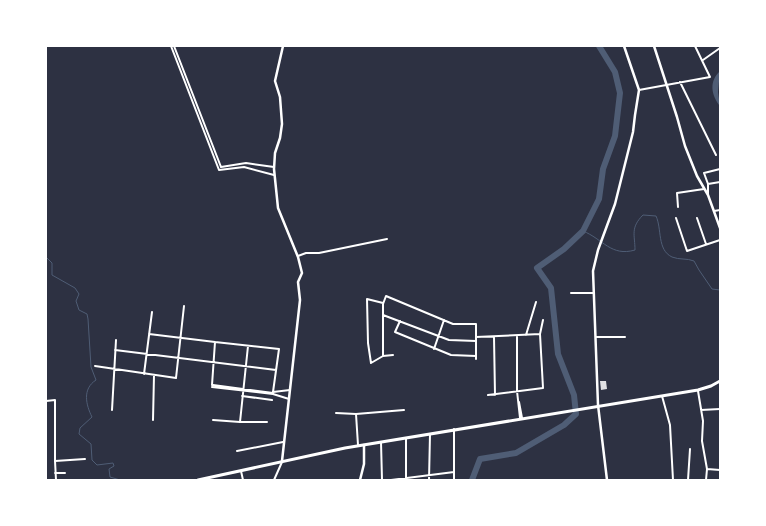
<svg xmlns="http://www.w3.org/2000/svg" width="766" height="526" font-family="Overpass,sans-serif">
<rect width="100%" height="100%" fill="#2d3142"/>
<path fill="#4f5d75" d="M720,71l-2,21 2,14c-9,-11 -11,-25 0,-35z"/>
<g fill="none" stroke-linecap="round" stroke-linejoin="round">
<path stroke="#4f5d75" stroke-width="1" d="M583,231c20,8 28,26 52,19 0,-15 -5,-22 8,-35l13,1c6,13 1,34 16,41 7,3 15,1 22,4l5,9 13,19 8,1
M46,257l6,6v12l23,13 4,6 -3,7 3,9 8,4 1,5 3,48 5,13c-14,9 -10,25 -4,37l-12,11 -1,6 12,10 1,16 5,5 16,-2 1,3 -5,3 1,8 10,3"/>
<path stroke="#4f5d75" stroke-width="6" d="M472,480l8,-21 36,-6 48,-28 12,-11 -2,-19 -16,-41 -7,-66 -14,-20 27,-19 19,-18 16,-32 4,-30 12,-33 5,-43 -5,-21 -16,-26"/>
</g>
<path fill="#e0e0e3" d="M600,381h6l1,8 -6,1z"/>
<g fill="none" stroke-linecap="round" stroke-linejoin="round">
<path stroke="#fff" stroke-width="2" d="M171,46l48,124
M174,46l47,121
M703,60l17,-12
M680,82l36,73
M639,90l71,-13 -15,-31
M221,167l25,-4 28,4
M219,170l25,-3 30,8
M708,184l12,-2
M708,195v-11l-4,-11 16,-4
M678,207l-1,-14 27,-4
M714,211l6,-1
M676,218l11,33 33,-11
M697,218l9,26
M298,256l8,-3h13l68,-14
M571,293h22
M383,303l-16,-4 1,44 3,20 12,-7 10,-1
M383,315l66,25 27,1
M400,321l-5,11 56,23 25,1
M149,334l66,8
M526,335l10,-33
M517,336v55l3,27
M476,337l64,-3
M494,337l1,58
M596,337h29
M248,346l-8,76h27
M434,349l10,-29
M115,350l161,20
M383,356v-52l3,-8 67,28h23v35
M95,366l81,12 8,-72
M144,374l8,-62
M212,385l3,-43 64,7 -6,43 17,-2
M213,385l60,8
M212,387l61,7 16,5
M698,391l5,30 -1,20 5,28 -1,11
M488,395l55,-7 -3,-54 3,-14
M242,396l30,4
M662,396l8,29 3,55
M46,401l9,-1v61
M519,402l3,16
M112,410l4,-70
M701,410l19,-1
M336,413l20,1
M153,420l1,-45
M213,420l27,2
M454,429v51
M406,438v42
M381,442l1,38
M358,445l-2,-31 48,-4
M237,451l46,-9
M707,469l13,1
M241,471l2,9
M55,473h10
M56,480l-1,-19 30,-2
M274,480l8,-18
M391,480l63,-8
M429,480l1,-46
M688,480l2,-31"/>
<path stroke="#fff" stroke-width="2.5" d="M654,46l23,71 8,29 12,30 11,19 12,33
M282,461l18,-161 -2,-18 4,-9 -4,-16 -20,-49 -4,-39 1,-16 5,-15 2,-14 -2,-27 -5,-16 8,-35
M360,480l4,-16v-19"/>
<path stroke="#fff" stroke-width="2.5" d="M607,480l-9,-75 -5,-134 5,-21 17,-46 18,-72 2,-17 4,-25 -15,-44"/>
<path stroke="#fff" stroke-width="3" d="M198,480l147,-32 353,-58 13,-4 9,-5"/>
</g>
<rect width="766" height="526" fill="none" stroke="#ffffff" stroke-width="94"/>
</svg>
